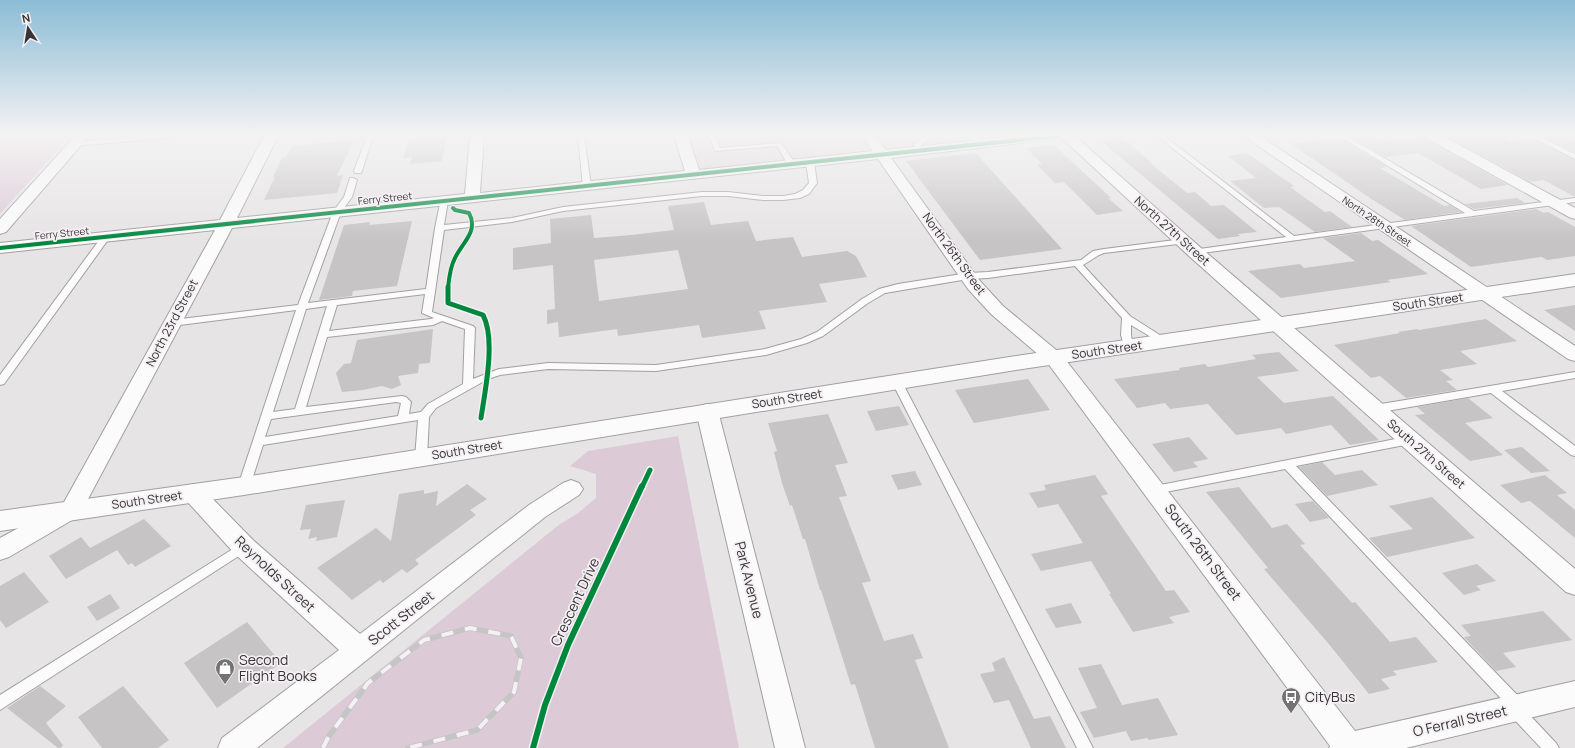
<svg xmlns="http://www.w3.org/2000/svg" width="1575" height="748" font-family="Manrope,sans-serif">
<rect width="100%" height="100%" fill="#e6e4e5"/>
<path fill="#dad4d9" d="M681,136h376l-363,39z"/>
<path fill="#dccbd7" d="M0,136h71l-71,78z
M678,436l61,312h-456l277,-224 18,-11 18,-15v-24l-26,-8 18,-15z"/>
<path fill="#c6c4c5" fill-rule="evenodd" d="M410,136h37l-5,25 -32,3 2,-7 -9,1z
M1114,136h3l5,4h3l25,21h-2l39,32 8,-1 16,14 13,-1 33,27 -19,2 2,2 -22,3 -116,-97 8,-1z
M1375,136l9,5 41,-5 2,4 81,45 -27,4 -63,-36 -33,4 -34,-20z
M1446,136h53l11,6 22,-3 43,21v37l-31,-17 -14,2z
M1562,136l13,6v10l-30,-15z
M1339,138l48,29 -7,1 64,38 6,-1 11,7 -56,8 -32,-20 -82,-56z
M354,140l-17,36 6,-1 -6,18 -73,7 11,-23h-2l9,-19 4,-1 6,-11z
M1054,145l57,53h-3l15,13 -26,4 -33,-33 -9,1 -18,-18 5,-1 -16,-16z
M976,153l86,96 -82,11 -74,-99z
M1247,153l47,33 -4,1 35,25 5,-1 22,16 -37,5 -36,-25 -15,1 -34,-27 26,-3 -28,-22z
M1517,198l8,5 -51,6 -9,-5z
M704,202l7,23 37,-4 8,20 37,-4 9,20 45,-6 9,5 11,21 -48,7 8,18 -68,9 7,18 -64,9 -3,-13 -81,11 -1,-7 -58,8 -1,-15 -11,2v-14l8,-1 -2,-44 -40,5v-22l38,-5 -1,-24 41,-4 3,23 37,-3 43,-5 -6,-24zM678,250l10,39 -89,12 -5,-41z
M1536,209l8,4 4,-1 27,15v29l-28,4 -5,-3 -8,1 -63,9 -60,-41z
M412,221l-15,65 -44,5 -1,5 -33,4 25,-75 26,-3 -1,3z
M1361,233l11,8 6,-1 50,34 -41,6 4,2 -110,16 -33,-27 52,-7 4,4 51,-7 -32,-23z
M1575,305v26l-31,-21z
M1486,319l31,22 -57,10 17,13 -37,6 13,10 -7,1 11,9 -51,8 -26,-22 -9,2 -37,-33 66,-12 -2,-1 19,-3 2,1z
M433,329l-3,34 -11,1 -1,9 -20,3 3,9 -9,4 -10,-3 -19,4 -21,2 -6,-19 8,-9 7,-1 6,-23z
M1279,352l20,19 -42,6 27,26 49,-7 46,44 -29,5 -19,-20 -45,9 -5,-6 -45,7 -28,-31 -38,5 -5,-6 -28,5 -23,-29 66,-9 -1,-2 26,-4 3,3 48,-8 -4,-4z
M1028,379l22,31 -76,13 -19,-33z
M1468,398l25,20 -28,5 38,32 -33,6 -55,-46 10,-1 -8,-7z
M899,406l10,19 -33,6 -9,-20z
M828,414l20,49 -13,2 12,31 -8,1 32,84 -9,2 22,58 29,-7 10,24 -8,2 34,88h-74l-20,-64 -4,1 -30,-95h-1l-15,-51h-2l-11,-34 -2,1 -8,-23 -8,-31 3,-1 -9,-28z
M1189,437l19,22 -15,3 5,5 -24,5 -22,-28z
M1522,447l28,24 -19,2 -27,-23z
M1322,462l13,13 27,-5 16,15 -51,11 -28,-29z
M915,471l7,14 -24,5 -7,-15z
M1095,475l13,19 -7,2 65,95 8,-1 16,22 -21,5 5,6 -41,9 -24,-38h2l-20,-33 -50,10 -10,-17 52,-11 -25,-39 -20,4 -9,-15 17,-3 -2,-5z
M1545,475l22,18 -10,2 18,15v28l-45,-37 -9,2 -21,-18z
M467,484l20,15 -17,11 6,5 -61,45 4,4 -12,9 -5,-4 -19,14 -3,-3 -28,20 -35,-32 59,-40 15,13 8,-47 25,-4v4l14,-3 -2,15z
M1239,487l33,41 15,-4 18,20 -5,1 52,58 3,-1 35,40 26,-5 22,25 -45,9 4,4 -16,4 9,10 -21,5 -41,-51 -64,-74 4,-1 -62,-76z
M1432,497l43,41 -88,19 -18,-19 44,-9 -24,-23z
M345,500l-8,37 -21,4 1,-4 -9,2 3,-10 -11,1 6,-25z
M1313,501l16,17 -19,4 -15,-18z
M144,519l27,27 -36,21 -3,-4 -4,2 -11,-15 -51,29 -17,-23 32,-19 9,11z
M1477,564l19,17 -20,5 5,4 -17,5 -22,-22z
M24,572l25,30 -43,26 -6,-8v-34z
M110,594l10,14 -23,13 -10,-14z
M1071,603l11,20 -26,5 -11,-19z
M1543,611l29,29 -69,13 13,14 -20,4 -32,-34 7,-1 -10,-11z
M247,622l34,41 -64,45 -33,-45z
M1004,657l30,62 16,-3 16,32h-35l-22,-48 -15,3 -14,-29 15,-3 -3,-8z
M1101,664l21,41 36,-7 20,37 -29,5 -2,-2 -16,3 -5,-10 -32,7 -14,-26 17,-4 -19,-40z
M40,686l26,20 -20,17 17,22 -2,3h-3l-51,-40z
M123,686l46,54 -11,8h-56l-24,-31z"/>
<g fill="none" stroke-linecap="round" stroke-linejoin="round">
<g stroke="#a1a0a1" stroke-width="2">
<path id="service" d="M141,136h28l-3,2 -91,8 -3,-2 3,-2z
M367,136h6l-11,35 -1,2h-6l-1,-2z
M578,136h6l7,50 -4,2 -4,-2z
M709,136h6l5,12 61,-5 15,21 -1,2h-6l-12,-20 -62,5z
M925,136h18l-13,3 -9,6 -1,6h-4l-2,-7z
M968,136h8l10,8 -5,1z
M1157,136h7l130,100 171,-23 -126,-77h8l127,75 101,-13v4l-380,52 -4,-2 1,-2 94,-13z
M1530,136h9l36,18v5z
M810,160l4,2 3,21 -8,11 -9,4 -17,2h-20l-35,-4h-26l-139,15 -51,11 -68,8 -12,82 41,14 2,2 -2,51 26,-10 49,-6 108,2 109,-16 36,-10 16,-7 45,-33 17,-10 19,-5 70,-11 20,-1 93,-12 12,-9 11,-2 79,-10h3v4l-82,10 -5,2 -16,10 47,51 39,25 -5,3 -3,-1 -30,-18v10l2,12 -2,2h-6l-4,-14 1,-17 -47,-52 -87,12 -20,1 -83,14 -17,10 -45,33 -16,7 -41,12 -110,16 -108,-2 -48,6 -12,4 -52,29 -7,9 -2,41 -2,3h-8l-2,-3 3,-38 -155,25 -13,41 -2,3 -4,1 -4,-1 -2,-3 58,-176 -124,16 -5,-3 5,-3 126,-15 35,-93 11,-15 6,-19h3l4,2 -5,17 -11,15 -33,91 118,-14 9,-61 6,-29h6l1,2 -4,24 68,-7 51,-11 139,-15h26l35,4h20l12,-2 8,-4 6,-7 -3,-21zM425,294l-3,19 12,5 -3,1 -102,12 8,-26zM327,306l-32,103 -22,3 33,-103zM442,321l23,8 -2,55 -35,20 -7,8 -12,2 2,-12 -5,-5 -4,-1 -96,11 21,-70 106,-12zM396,402l5,1 -3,13 -133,21 6,-18z
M103,235h3l4,2 -106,147 -4,1v-10z
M1575,372v6l-73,13 73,55v10l-4,-1 -80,-62 -116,20 -4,-2 -1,-2 1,-2 4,-2z
M897,379l5,3 191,366h-16l-185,-366z
M1411,436l4,1 1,3 -1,3 -119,23 227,235 2,5 -1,3 32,34 3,5h-18l-31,-33 -2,-5 1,-3 -224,-238 -130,25 -4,-1 -2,-3 2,-3 4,-1z
M244,542l4,2 2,3 -2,3 -248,160v-15z"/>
</g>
<g stroke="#a1a0a1" stroke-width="2">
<path id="minor" d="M75,136h14l-83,96 -6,2v-15z
M264,136h14l-41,82 228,-24 5,-58h14l-4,57 205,-22 -11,-35h14l11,34 174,-19 -11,-15h14l10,14 131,-14h58l126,112 374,321v26l-9,-3 -377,-336 -127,-118 -171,20 89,123 23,25 58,48 294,377 220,-50v26l-169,41h-77l1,-2 -283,-384 -56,-48 -23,-25 -90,-130 -646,69 -153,288 -70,41 -9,3v-22l63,-34 152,-274 -215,23v-10l220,-23z
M1244,136h16l315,210v15l-7,-2z
M1426,136h17l132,72v11l-6,-2 -141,-78z
M707,404l7,2 4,5 87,337h-30l-79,-337 4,-5z
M571,480l8,3 4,6 -4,6 -34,22 -288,231h-39l4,-10 117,-88 -104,-96 -50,-55 -4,-6 4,-6 8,-3 8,3 52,53 107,94 169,-129 34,-22z"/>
</g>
<g stroke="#a1a0a1" stroke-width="2">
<path id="primary" d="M1575,274v12l-559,84 -772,125 -244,36v-20l244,-34 772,-121z"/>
</g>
<use href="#service" fill="#fbfbfb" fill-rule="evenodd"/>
<use href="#minor" fill="#fbfbfb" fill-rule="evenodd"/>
<use href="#primary" fill="#fbfbfb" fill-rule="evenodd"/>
<g stroke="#c6c5c6" stroke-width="5.5">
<path id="rail" d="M323,748l6,-12 39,-53 56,-43 46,-12 41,8 10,22 -7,34 -37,38 -69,18"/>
</g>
<use href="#rail" stroke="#f4f0f3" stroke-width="4" stroke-dasharray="12" stroke-linecap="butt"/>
<g stroke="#f4f0f3" stroke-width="6">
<path id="cycleway-far2" d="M0,248l1057,-112
M448,288c1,-10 2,-21 7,-30 7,-15 24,-27 14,-45l-14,-3 -2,-2"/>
</g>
<g stroke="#f4f0f3" stroke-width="8">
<path id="cycleway-far1" d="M448,287v16l35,12c13,24 2,76 -2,103
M642,487l8,-17"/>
</g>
<g stroke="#f4f0f3" stroke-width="9">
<path id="cycleway" d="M533,748l12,-43 23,-60 74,-159"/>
</g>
<use href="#cycleway-far2" stroke="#00873e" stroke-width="4"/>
<use href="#cycleway-far1" stroke="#00873e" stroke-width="5"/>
<use href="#cycleway" stroke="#00873e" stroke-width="6"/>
</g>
<linearGradient id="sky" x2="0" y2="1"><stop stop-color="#8bbcd6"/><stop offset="0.56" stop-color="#f4f3f3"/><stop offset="1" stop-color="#f4f3f3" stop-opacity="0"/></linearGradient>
<rect width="1575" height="241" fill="url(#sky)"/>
<defs>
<g id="shop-pin" transform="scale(1)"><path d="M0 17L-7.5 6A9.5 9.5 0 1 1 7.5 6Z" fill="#747273" stroke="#f4f0f3"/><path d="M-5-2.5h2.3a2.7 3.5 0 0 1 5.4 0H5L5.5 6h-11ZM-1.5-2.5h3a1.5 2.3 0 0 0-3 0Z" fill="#fff"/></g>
<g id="bus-pin" transform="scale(1)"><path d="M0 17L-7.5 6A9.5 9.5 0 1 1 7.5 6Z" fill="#747273" stroke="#f4f0f3"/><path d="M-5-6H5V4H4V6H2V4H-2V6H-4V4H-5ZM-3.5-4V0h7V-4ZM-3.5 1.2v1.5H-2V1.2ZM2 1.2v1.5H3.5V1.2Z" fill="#fff"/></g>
</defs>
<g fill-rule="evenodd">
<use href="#shop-pin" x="225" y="668"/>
<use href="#bus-pin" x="1291" y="697"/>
</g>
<g text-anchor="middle" stroke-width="3.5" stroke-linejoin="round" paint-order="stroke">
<g font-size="10" fill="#363435" stroke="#f4f0f3">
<text transform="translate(385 198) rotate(-6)" y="4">Ferry Street</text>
<text transform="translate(1377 221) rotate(34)" y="4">North 28th Street</text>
<text transform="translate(62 233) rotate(-6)" y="4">Ferry Street</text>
</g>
<g font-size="12" fill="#363435" stroke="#f4f0f3">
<text transform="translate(1172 231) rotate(42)" y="4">North 27th Street</text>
<text transform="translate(954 254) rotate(54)" y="4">North 26th Street</text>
<text transform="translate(1428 302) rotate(-8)" y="4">South Street</text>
<text transform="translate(172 323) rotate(-62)" y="4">North 23rd Street</text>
<text transform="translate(1107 350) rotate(-8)" y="4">South Street</text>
<text transform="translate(787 399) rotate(-9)" y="4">South Street</text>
<text transform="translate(467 450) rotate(-9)" y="4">South Street</text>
<text transform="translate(1426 454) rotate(41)" y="4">South 27th Street</text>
<text transform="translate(147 500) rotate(-8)" y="4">South Street</text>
</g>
<g font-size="14" fill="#363435" stroke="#f4f0f3">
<text transform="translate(1203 552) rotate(53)" y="5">South 26th Street</text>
<text transform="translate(275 574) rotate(43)" y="5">Reynolds Street</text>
<text transform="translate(749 580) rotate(76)" y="5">Park Avenue</text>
<text transform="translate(575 602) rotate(-65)" y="5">Crescent Drive</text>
<text transform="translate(401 618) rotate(-38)" y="5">Scott Street</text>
<text transform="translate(1460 721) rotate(-13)" y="5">O Ferrall Street</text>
</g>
<g font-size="14" fill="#363435" stroke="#f4f0f3" text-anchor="start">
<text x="239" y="665">Second<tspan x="239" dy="16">Flight Books</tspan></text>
<text x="1305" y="702">CityBus</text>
</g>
</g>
<g transform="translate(28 28) rotate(348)" stroke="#f4f0f3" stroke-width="3" paint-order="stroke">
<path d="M0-3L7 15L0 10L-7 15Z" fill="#363435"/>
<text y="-6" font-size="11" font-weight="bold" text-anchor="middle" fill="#363435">N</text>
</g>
</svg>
